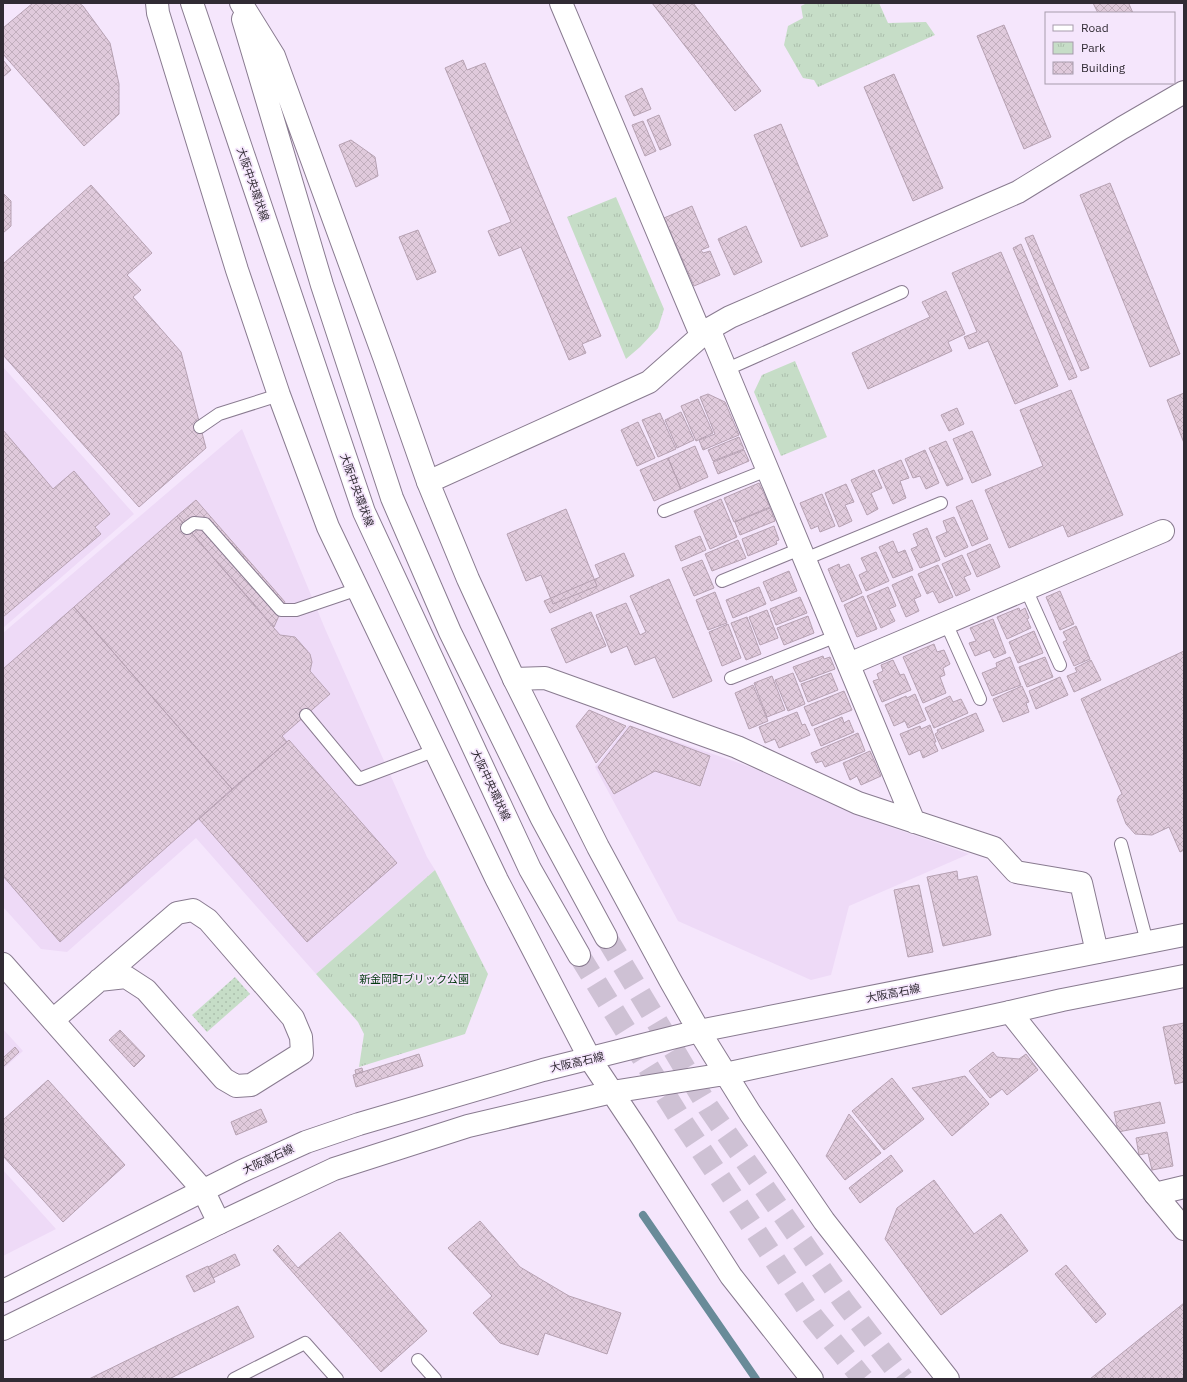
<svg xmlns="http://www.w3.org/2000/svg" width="1187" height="1382" font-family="'IBM Plex Sans','Noto Sans JP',sans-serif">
<defs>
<pattern id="grass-dots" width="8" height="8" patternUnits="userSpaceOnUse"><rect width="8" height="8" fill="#c6ddc7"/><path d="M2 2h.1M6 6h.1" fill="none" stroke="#abbeac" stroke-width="1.8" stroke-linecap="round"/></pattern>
<pattern id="park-tufts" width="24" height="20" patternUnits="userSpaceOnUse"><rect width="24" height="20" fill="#c6ddc7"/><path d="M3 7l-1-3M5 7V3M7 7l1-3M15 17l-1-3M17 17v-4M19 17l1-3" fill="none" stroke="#abbeac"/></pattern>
<pattern id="building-cross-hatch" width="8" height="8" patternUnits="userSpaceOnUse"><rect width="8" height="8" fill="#e0cadc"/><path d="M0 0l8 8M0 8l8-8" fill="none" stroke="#c1aebd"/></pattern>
</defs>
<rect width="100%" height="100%" fill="#f5e6fc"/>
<path fill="#eedaf7" d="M3,367l131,147 -131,114z
M242,429l84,202 101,226 8,13 -119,104 -120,-136 -129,114 -26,-3 -38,-42v-274z
M628,725l114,39 59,23 60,30 108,37 -120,52 -18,69 -20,5 -133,-59 -83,-154z
M3,1029l20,22 -20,18z
M3,1170l53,59 -53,27z"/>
<path fill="url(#grass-dots)" d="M235,977l15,17 -43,38 -15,-17z"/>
<path fill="url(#park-tufts)" d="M807,3h72l9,20 38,-1 9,13 -117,52 -4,-7 -11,-2 -19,-33 4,-19 15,-8 -2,-12z
M616,197l48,112 -6,19 -18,19 -14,12 -59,-142z
M795,361l32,76 -46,19 -27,-64 8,-17z
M435,870l53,104 -23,60 -106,33 5,-33 -6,-12 -42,-48z"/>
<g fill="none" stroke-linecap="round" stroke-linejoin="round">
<path stroke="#698b99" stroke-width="8" d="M643,1215l113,164"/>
</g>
<path fill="url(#building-cross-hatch)" stroke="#b6a1b2" d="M33,3h46l4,3 27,37 9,41v30l-35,32 -81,-92v-26z
M652,3h41l68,88 -26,20z
M1093,3h37l-1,1 4,9h-35z
M1004,25l47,112 -27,12 -47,-113z
M3,60l8,10 -8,7z
M463,60l4,10 18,-7 116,273 -19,8 4,9 -17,7 -48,-113 -22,9 -11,-25 23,-9 -66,-154z
M894,74l49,114 -30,13 -49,-114z
M642,88l9,21 -17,7 -9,-20z
M659,115l12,30 -11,5 -13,-30z
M643,121l13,30 -11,5 -13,-31z
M781,124l47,112 -27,11 -47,-112z
M351,140l24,17 3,19 -22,11 -17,-42z
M1110,183l70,171 -30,13 -70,-172z
M91,185l61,68 -25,22 14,15 -8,7 48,55 25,96 -67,59 -136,-152v-91z
M3,193l8,8v25l-8,7z
M692,206l17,41 -8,3 2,3 7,-2 10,24 -26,11 -30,-68z
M746,226l16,36 -28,13 -16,-36z
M418,230l18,42 -19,8 -18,-43z
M1033,235l56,133 -8,3 -56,-133z
M1021,244l56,133 -8,3 -56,-132z
M1001,252l57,134 -43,18 -27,-63 -19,8 -5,-12 13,-5 -25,-59z
M946,291l19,43 -17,8 4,9 -84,38 -16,-36 78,-36 -8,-15z
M1071,390l52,125 -55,22 -5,-12 -54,23 -24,-58 58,-24 -23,-56z
M1184,393v50l-17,-43z
M708,394l17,8 14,33 -36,15 -4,-10 16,-6 -15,-37z
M698,399l15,34 -17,8 -15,-35z
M957,408l7,16 -15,7 -8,-16z
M681,412l13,28 -17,8 -12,-28z
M660,413l16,36 -18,8 -16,-37z
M638,422l17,36 -18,8 -16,-36z
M3,430l50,59 21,-18 36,43 -15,13 6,7 -98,83z
M972,431l19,44 -19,8 -19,-44z
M739,437l5,12 -31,12 -5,-11z
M946,441l17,38 -16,7 -18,-38z
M695,446l13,31 -27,12 -13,-31z
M744,450l5,11 -31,13 -5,-12z
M925,450l14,33 -13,6 -6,-13 -7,2 -8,-19z
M668,458l13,31 -27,12 -14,-31z
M901,460l8,18 -9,3 6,17 -13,6 -15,-34z
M874,470l8,18 -11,5 7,16 -11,6 -16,-35z
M759,483l11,24 -36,15 -10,-24z
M846,484l8,18 -9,3 7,16 -13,6 -14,-34z
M822,494l13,32 -15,6 -2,-6 -7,3 -11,-26z
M721,499l16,38 -27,12 -16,-38z
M196,500l89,102 -11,25 -97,-111z
M972,500l16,39 -16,7 -16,-39z
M770,508l5,13 -35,14 -5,-13z
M566,509l31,77 -44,18 -12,-29 -15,6 -19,-47z
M177,516l103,119 15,2 15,17 2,8 -2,9 20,23 -48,42 5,6 -55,47 -158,-182z
M954,517l14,30 -23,10 -9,-20 11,-5 -4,-11z
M774,526l5,14 -3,1 1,3 -29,12 -6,-17z
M927,528l13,32 -20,8 -9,-19 7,-3 -5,-12z
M700,536l6,14 -25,11 -6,-15z
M738,540l8,18 -34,13 -7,-17z
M893,541l5,12 7,-3 8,20 -20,8 -14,-31z
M990,544l10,23 -23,10 -10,-23z
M876,552l13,29 -23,10 -7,-16 8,-4 -6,-13z
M624,553l10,23 -84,37 -6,-12 56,-24 -5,-12z
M962,555l9,19 -7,3 6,13 -14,6 -14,-32z
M702,560l12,28 -20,8 -12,-28z
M839,564l1,4 9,-4 13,29 -20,9 -14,-33z
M938,565l15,32 -14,6 -6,-12 -6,3 -9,-20z
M789,571l8,20 -26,10 -8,-19z
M912,576l9,20 -7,3 5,12 -13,6 -14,-32z
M669,579l43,102 -39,17 -18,-41 -20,8 -8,-19 -16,7 -15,-38 30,-12 14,32 6,-3 -16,-36z
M759,587l7,17 -33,14 -7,-18z
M888,587l8,19 -7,3 6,12 -14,7 -14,-32z
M1060,591l14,33 -14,6 -14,-33z
M715,592l12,31 -19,7 -12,-30z
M863,596l14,33 -20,8 -13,-32z
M800,597l7,16 -31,12 -6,-16z
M74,607l158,182 -172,153 -57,-66v-207z
M1019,608l1,3 5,-3 4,10 -2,1 4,9 -24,11 -10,-22z
M767,610l11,28 -18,7 -11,-28z
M591,612l15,34 -40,17 -15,-34z
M808,616l6,17 -30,12 -7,-17z
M747,617l14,37 -15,6 -15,-37z
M993,619l13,34 -12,5 -4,-8 -15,6 -6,-13 7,-2 -6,-13z
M728,624l13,34 -19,8 -13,-34z
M1076,626l14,33 -16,7 -11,-24 4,-2 -4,-8z
M1034,631l9,22 -25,10 -9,-21z
M934,644l3,8 7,-2 6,14 -7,4 2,7 -5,2 6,16 -23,10 -20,-46z
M1184,651v199l-4,2 -11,-25 -17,8 -17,-1 -9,-10 -9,-24 2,-4 3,-2 -41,-95z
M823,656l1,3 6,-2 5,12 -35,13 -7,-15z
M1010,657l11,28 -29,11 -10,-23 15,-6 -1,-4z
M1045,657l8,20 -26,10 -8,-20z
M893,660l7,15 4,-1 7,16 -29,12 -9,-21 6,-2 -2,-5 6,-3 -2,-6z
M1091,660l10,20 -27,12 -7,-16 10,-4 -2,-4z
M793,673l12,31 -17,7 -13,-31z
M831,673l7,17 -30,12 -7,-18z
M772,676l13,34 -18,7 -13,-34z
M1060,677l8,18 -32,14 -7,-18z
M753,685l15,36 -19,8 -14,-36z
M1022,686l7,16 -3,1 3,9 -26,10 -10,-23z
M844,691l8,19 -40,16 -8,-19z
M915,694l11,26 -18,8 -3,-7 -11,5 -9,-21 21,-9 1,2z
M950,696l3,6 8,-3 7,14 -34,15 -9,-20z
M589,710l37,16 -30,37 -20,-37z
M797,712l5,13 3,-1 5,11 -31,13 -4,-9 -10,4 -6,-16z
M976,713l8,18 -42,18 -7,-15 3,-2 -1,-2z
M842,717l2,6 5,-3 5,12 -33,14 -7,-17z
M930,725l6,17h-2l4,9 -15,7 -3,-8 -11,5 -9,-21 20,-8 1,3z
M630,726l80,30 -10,30 -45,-15 -41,23 -16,-27z
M858,733l7,18 -40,16 -3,-6 -6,2 -5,-10z
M289,740l108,123 -90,79 -108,-123z
M870,751l11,25 -20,9 -4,-9 -7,4 -7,-17z
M957,871l1,9 19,-4 14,59 -48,11 -16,-69z
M919,885l14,67 -25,5 -14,-67z
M1184,1023v59l-9,2 -12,-57z
M120,1030l25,26 -11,11 -25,-27z
M15,1047l4,5 -16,15v-9z
M993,1052l4,5 22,2 7,-5 12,16 -31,25 -5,-6 -12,9 -21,-27z
M419,1054l4,12 -67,21 -3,-12z
M362,1068l1,4 -7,2 -1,-4z
M965,1076l24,28 -37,32 -40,-48z
M892,1078l32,41 -40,31 -32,-39z
M48,1080l77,85 -62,57 -60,-66v-36z
M1160,1102l5,21 -47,9 -4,-20z
M261,1109l6,13 -31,13 -5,-13z
M849,1114l32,39 -36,27 -19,-24z
M1167,1132l6,34 -21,4 -4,-17 -9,2 -3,-17z
M891,1155l12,16 -43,32 -11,-15z
M934,1180l40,54 27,-20 27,37 -87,64 -56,-76 12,-31z
M480,1221l40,46 49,29 52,17 -14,41 -62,-21 -7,22 -38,-12 -27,-30 19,-17 -44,-48z
M340,1232l87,99 -46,41 -108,-122 5,-5 20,23z
M235,1254l5,11 -27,13 -5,-11z
M1066,1265l40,49 -10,9 -41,-49z
M208,1266l7,16 -21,10 -8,-16z
M1184,1303v76h-94z
M238,1306l16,31 -85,42h-80z"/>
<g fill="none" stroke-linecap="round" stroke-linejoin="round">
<path stroke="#cec1d4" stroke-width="22" stroke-dasharray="22 11" stroke-linecap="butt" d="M606,937l102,170 136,195 59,77
M579,955l102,165 132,197 50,62"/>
<g stroke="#897b90" stroke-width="14">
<path id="lane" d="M725,370l177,-78
M200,427l19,-13 60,-19
M664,511l103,-41
M187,528l7,-5 11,1 76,86h15l62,-21
M805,559l136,-56
M722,581l78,-32
M1026,589l34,76
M946,623l34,76
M731,678l106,-42
M306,715l53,64 77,-29
M1121,844l26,98
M418,1360l17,19
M234,1379l71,-36 32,36"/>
</g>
<g stroke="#897b90" stroke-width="24">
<path id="street" d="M561,3l140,332
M709,329l205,493
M428,482l221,-100 60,-53 21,-12 288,-125 104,-64 62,-36
M849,664l314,-133
M514,679l31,-1 192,69 121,56 136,45 22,24 65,11 16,69
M1010,1012l145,182
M53,1020l124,-107 16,-3 15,10 85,98 8,19 1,16 -51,32 -15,1 -12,-7 -78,-89 -20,-13 -27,3"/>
</g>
<g stroke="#897b90" stroke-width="24">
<path id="secondary" d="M3,964l200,226 16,33
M1184,1187l-29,7 29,35"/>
</g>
<g stroke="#897b90" stroke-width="24">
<path id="primary" d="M157,3l1,10 79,257 42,125 49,132 169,353 93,179 50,75 91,142 81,103
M192,3l172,509 166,357 49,86
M241,3l33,53 110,301 44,125 40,97 46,100 84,168 72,133 29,51 51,82 74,108 124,158
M243,19l79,266 70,213 58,134 91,185 65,120
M3,1291l239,-120 64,-29 53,-18 184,-54 156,-39 485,-96
M3,1329l216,-106 115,-54 134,-43 144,-34 113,-18 285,-62 52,-12 122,-24"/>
</g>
<use href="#lane" stroke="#fff" stroke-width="12"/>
<use href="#street" stroke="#fff" stroke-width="22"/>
<use href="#secondary" stroke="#fff" stroke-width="22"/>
<use href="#primary" stroke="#fff" stroke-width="22"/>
</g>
<g text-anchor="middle" stroke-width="3.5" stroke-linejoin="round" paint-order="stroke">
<g font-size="11" fill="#312b34" stroke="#f5e6fc">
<text transform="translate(253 184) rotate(71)" y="4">大阪中央環状線</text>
<text transform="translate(357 490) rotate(70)" y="4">大阪中央環状線</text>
<text transform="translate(491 785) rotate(65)" y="4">大阪中央環状線</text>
<text transform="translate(893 993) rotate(-11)" y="4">大阪高石線</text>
<text transform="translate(577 1062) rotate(-13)" y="4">大阪高石線</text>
<text transform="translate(268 1159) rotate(-25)" y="4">大阪高石線</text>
</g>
<g font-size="11" fill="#043a10" stroke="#f5e6fc">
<text x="414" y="983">新金岡町ブリック公園</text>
</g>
</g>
<rect width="1187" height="1382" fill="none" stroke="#312b34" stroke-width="8"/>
<rect x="1045" y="12" width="130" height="72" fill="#f5e6fc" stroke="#a79bac"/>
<rect x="1053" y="25" width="20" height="6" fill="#ffffff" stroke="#a79bac"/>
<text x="1081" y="32" font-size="12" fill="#312b34">Road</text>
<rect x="1053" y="42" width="20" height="12" fill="url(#park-tufts)" stroke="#a79bac"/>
<text x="1081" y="52" font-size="12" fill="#312b34">Park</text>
<rect x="1053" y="62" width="20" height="12" fill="url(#building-cross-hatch)" stroke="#a79bac"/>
<text x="1081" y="72" font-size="12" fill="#312b34">Building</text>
</svg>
